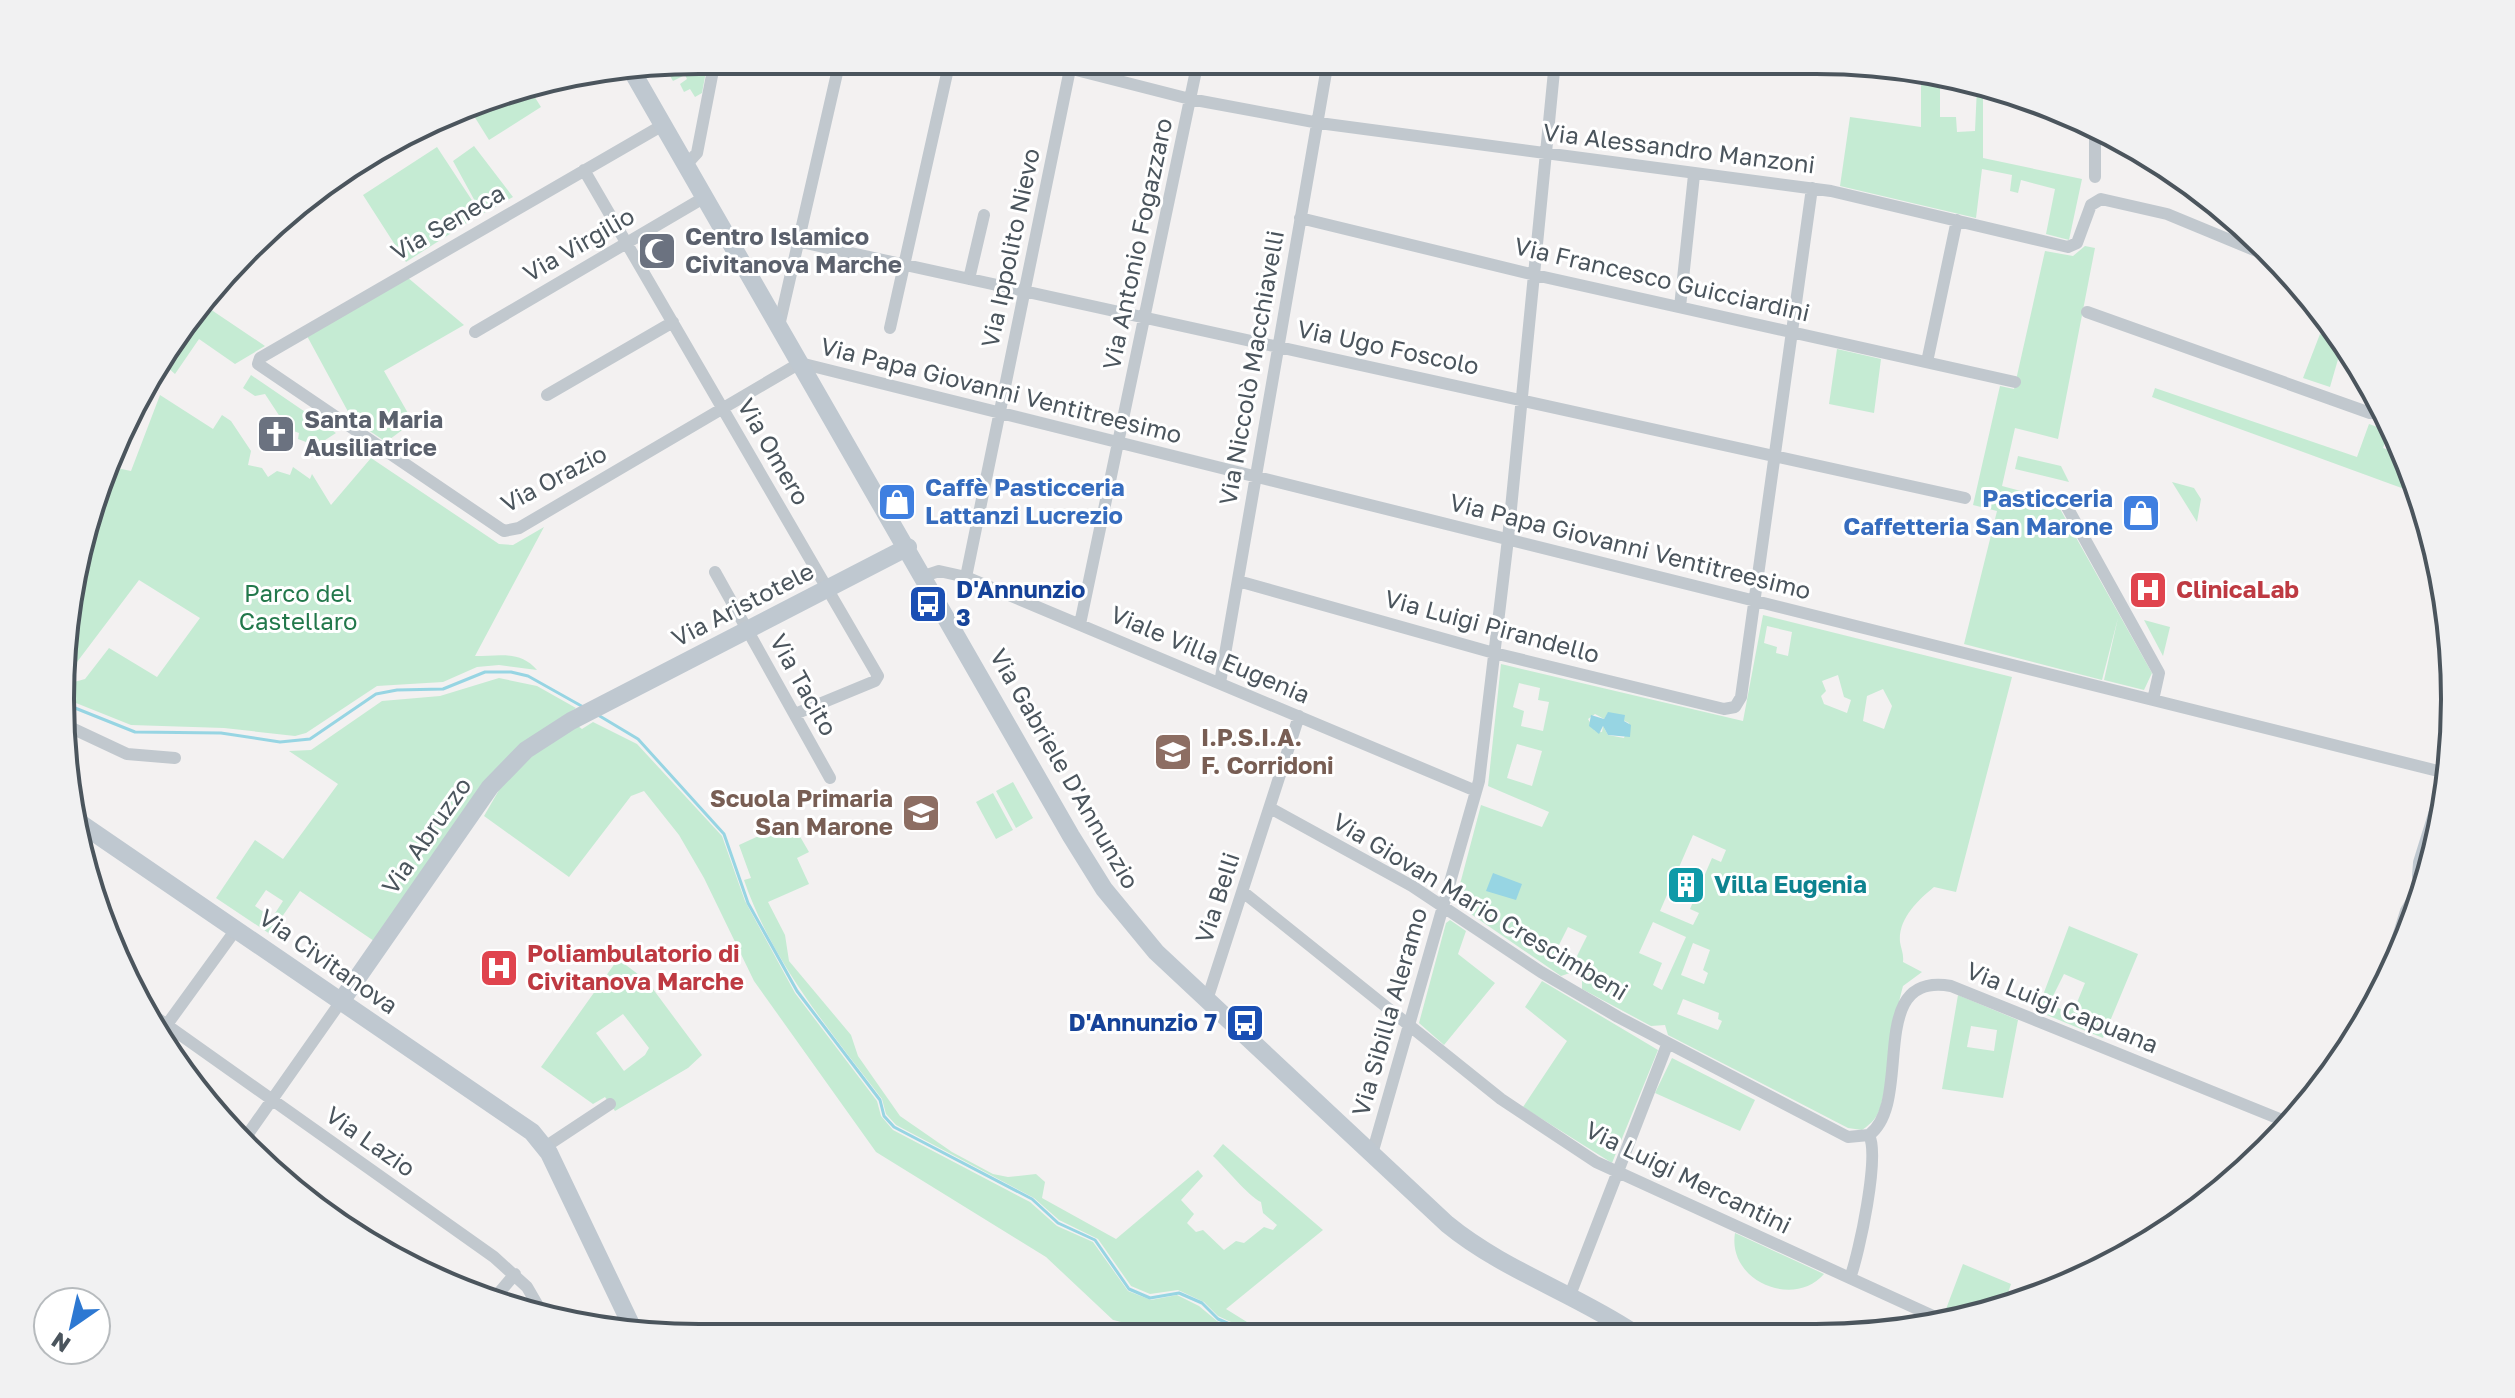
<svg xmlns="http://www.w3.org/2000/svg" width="2515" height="1398" font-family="'Golos Text',sans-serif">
<rect width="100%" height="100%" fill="#f3f1f1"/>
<path fill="#c5ebd3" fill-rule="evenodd" d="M697,60l10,6 -5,27 -7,4 -5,-8 -6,3 -4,-8 7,-5 -2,-4 -12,6 -9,-15z
M1229,61h79l5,5 -6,5z
M1921,72l62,10v76l99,21 -13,61 -23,-6 9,-45 -34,-9 -3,13 -8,-2 2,-16 -30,-6 -6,49 -136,-32 10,-69 71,10zM1940,85l37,2 -2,44 -18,1 -1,-15h-16z
M529,88l12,19 -52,33 -15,-24 41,-26z
M474,146l39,51 -31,17 -29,-53z
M437,147l44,67 -75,48 -43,-67z
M329,182l-29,35 -39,27 49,-52z
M2085,246l10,2 -37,191 -43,-11 -13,58 53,14 97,173 -8,17 -40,-10 14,-62 -16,62 -138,-36 33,-133 -24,-6 27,-119 14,3 31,-138 28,5z
M407,277l57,48 -80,46 29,51 -27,20 -34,-23 -45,-83z
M210,309l55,37 -30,18 -36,-25 -24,35 -15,-13 7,-17 31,-33 6,5z
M2320,334l24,10 5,7 -8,-2 -11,38 -27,-9z
M1837,349l44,10 -7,54 -45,-9z
M251,375l85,58 -17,11v-5l-13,3 -8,-3 1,-6 -11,-4 -23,-35 -10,2 -12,-8z
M2155,388l202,69 12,-33 20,7 -6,17 21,7 14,39 -266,-97z
M160,395l53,34 9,-14 9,6 20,30 -3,14 14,3 6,9 9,-6 13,4 3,-8 17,12 2,-5 19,31 40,-47 128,86 14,1 31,-18 -69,129c24,0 45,-6 62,14l-38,-5 -22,2 -34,15 -66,4 -71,47 -11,3 -71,-8 -93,-3 -65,-26 1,-15 18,-5 24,-31 48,29 43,-59 -61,-38 -68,90 -2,-1 13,-135 30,-67 19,4z
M2018,456l43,10 8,16 -54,-13z
M2172,482l22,6 7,11 -4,23z
M1763,615l249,62 -56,215 -22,-5c-16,13 -36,32 -34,55 1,7 4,12 3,20l19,10 -19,14c-11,39 -12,80 -22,119 -3,12 -9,18 -19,25l-14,-2 -180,-93 -3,-10 -14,1 -69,-37v-8l-12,-8 -9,3 -106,-73 26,-98 61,22 7,-15 -61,-26 13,-122 242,57zM1767,626l25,6 -4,24 -12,-3 1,-6 -13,-4zM1838,675l6,22 7,3 -4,13 -23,-9 -3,-8 5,-5 -4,-10zM1519,683l21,5 -2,12 11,2 -6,29 -22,-5 3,-15 -11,-4zM1883,689l9,17 -8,23 -21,-8 4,-25zM1608,713l21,10 -5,15 -16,-3 -5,-9 -1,6 -7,-1 -7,-12 7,-5 9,5zM1517,744l25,7 -10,35 -25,-8zM1693,835l33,15 -5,12 -9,-4 -22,51 9,4 -6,12 -33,-14zM1653,922l33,15 -24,53 -9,-5 9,-22 -23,-10zM1568,927l19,9 -13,26 -19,-9zM1693,943l17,7 -7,20 5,3 -4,11 -23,-9zM1683,999l36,14 -1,6 4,2 -4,9 -41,-16z
M2144,620l26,7 -7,29z
M499,678l38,8 39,22 -25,16 -177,217 -74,-50 -30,43 -54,-36 39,-58 28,19 55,-75 -49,-33 22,-1 71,-49 58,-5zM266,890l17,11 -11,17 -17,-12z
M593,722l44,22 85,92 23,65 50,92 82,108 4,15 12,14 137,72 27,24 36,16 35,49 23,9 26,-5 22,11 18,15 33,14h-76l-61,-15 -67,-63 -170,-105 -122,-171 -50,-103 -25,-43 -35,-44 -13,5 -62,81 -85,-61 22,-38 35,-30 37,-22 4,3z
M1013,782l20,36 -17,10 -20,-37z
M993,793l20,37 -17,9 -20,-37z
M791,821l18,31 -12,6 12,26 -41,18 17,33 4,26 62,74 7,21 42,60 52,36 41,22 15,3 28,-3 9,8 -3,16 74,41 82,-69 5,6 -22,24 13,14 -7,9 9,9 7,-2 21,20 12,-9 8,2 20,-16 9,3 4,-5 -14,-12 -2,-11c-13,-6 -35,-34 -48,-46l10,-12 100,86 -97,79 42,26h-9l-41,-19 -14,-14 -26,-12 -28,4 -19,-8 -33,-47 -39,-19 -25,-22 -138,-73 -10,-11 -4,-15c-52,-68 -110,-137 -138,-219l7,-2 -12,-33z
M1450,920l16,11 -8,23 37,29 -51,62 -25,-22 27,-100z
M2069,926l69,28 -35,84 -66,-27zM2064,974l21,9 -9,22 -7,-2 -4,8 -16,-7z
M618,959l29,22 55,74 -14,13 -73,43 -10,-14 -12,7 -52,-37zM623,1014l26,34 -4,7 -21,16 -28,-38z
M1542,981l116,69 -46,113 -89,-56 44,-66 -42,-34z
M1958,995l60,25 -15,78 -61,-9zM1971,1026l26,4 -3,21 -27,-4z
M1672,1058l83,42 -15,31 -85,-38z
M1735,1233l89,41c-30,35 -97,7 -89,-41z
M1963,1264l48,20 -8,24 -52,12 -8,-3z"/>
<path fill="#97d5e3" d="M1608,712l17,3 -1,6 7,4 -1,12 -22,-2 -5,-9 -4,8 -10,-8 2,-11 13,4z
M1493,873l29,11 -6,16 -30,-9z"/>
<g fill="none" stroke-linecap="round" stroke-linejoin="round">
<path stroke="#97d5e3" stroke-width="3" d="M65,704l70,28 86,1 59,9 30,-3 66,-45 21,-4 46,-1 42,-17h26l17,4 57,32
M598,715l40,24 86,95 24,69 49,88 83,109 4,16 10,11 138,72 26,24 37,17 34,49 21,9 29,-5 23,10 16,16 37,16"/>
<path stroke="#c1c8ce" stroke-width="12" d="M1037,60l153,39 129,24 512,68 237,56 9,-4 14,-38 10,-6 66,15 109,45
M663,125l-403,233 -2,6 246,167 15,-3 281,-165 1650,411
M2095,129v48
M686,165l11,-12 18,-93
M584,170l294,506 -3,5 -80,33
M1300,218l235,57 480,107
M801,242l1164,256
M969,279l15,-64
M1680,307l14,-132
M2087,312l283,101h10l4,-5
M779,326l61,-266
M890,328l60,-268
M475,332l230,-135
M1927,362l30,-142
M547,395l126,-73
M2067,507l92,166 -6,27
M715,572l115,206
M924,576l15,-5 27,6 510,214
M966,577l104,-508
M1238,581l256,72 230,56 11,-2 6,-10 71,-509
M1080,624l118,-563
M1220,683l108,-622
M63,724l64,30 48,4
M1270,808l142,78 129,86 77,45 230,120 21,-2c46,-34 -5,-164 82,-149l341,138
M1243,892l258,207 95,63 350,160
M2380,995l26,-84 7,-12 11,-7
M1207,1000l92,-284
M154,1016l340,241 33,30 18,31
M163,1030l74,-102
M243,1141l99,-141
M545,1147l65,-43
M1372,1154l107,-373 29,-242 47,-478
M1850,1278c9,-24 30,-122 19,-143
M1570,1295l97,-250
M493,1300l22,-26"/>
<path stroke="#bfc8d0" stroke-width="18" d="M632,71l439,765 33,53 52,63 291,272c56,46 127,69 187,109
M80,823l452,309 17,21 86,180
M2425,886l-4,-10 1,-13 28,-90
M342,1000l148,-213 36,-37 45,-29 337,-174"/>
</g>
<defs>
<g id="mosque-square" transform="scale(2)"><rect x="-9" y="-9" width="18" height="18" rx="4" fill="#6b7280" stroke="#fff"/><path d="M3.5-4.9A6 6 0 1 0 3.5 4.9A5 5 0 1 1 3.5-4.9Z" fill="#fff"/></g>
<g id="church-square" transform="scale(2)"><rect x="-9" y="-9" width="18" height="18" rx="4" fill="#6b7280" stroke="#fff"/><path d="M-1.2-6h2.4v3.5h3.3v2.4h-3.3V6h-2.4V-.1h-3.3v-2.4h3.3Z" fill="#fff"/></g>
<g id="shop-square" transform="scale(2)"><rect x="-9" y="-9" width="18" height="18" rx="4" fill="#3f7fe0" stroke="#fff"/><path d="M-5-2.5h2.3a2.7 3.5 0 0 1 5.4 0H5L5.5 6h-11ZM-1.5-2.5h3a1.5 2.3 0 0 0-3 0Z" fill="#fff"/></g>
<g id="hospital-square" transform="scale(2)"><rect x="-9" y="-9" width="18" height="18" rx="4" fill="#e0444e" stroke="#fff"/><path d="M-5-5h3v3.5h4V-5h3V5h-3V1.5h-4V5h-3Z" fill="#fff"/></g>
<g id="bus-square" transform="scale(2)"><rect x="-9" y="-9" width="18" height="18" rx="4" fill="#1a4fb4" stroke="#fff"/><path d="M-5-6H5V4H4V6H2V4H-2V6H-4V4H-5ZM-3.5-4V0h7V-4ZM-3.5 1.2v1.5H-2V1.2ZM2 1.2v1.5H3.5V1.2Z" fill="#fff"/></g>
<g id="school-square" transform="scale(2)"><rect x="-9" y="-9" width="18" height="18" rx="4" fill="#8d6e63" stroke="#fff"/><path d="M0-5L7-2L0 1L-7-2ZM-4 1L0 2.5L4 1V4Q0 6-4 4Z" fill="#fff"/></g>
<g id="building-square" transform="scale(2)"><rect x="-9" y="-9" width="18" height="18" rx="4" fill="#0f9aa8" stroke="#fff"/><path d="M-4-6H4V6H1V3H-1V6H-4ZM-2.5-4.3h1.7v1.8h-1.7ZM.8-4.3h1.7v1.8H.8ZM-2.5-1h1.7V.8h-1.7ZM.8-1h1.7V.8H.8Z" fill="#fff"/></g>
</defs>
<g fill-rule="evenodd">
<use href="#mosque-square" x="657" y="251"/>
<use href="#church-square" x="276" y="434"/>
<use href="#shop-square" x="897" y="502"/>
<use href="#shop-square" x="2141" y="513"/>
<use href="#hospital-square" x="2148" y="590"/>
<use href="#bus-square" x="928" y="604"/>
<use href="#school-square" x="1173" y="752"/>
<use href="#school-square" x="921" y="813"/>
<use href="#building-square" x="1686" y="885"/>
<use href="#hospital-square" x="499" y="968"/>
<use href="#bus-square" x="1245" y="1023"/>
</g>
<g text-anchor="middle" stroke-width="6" stroke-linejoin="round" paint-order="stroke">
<g font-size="24" fill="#4b555d" stroke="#fff">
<text transform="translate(1679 149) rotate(7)" y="8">Via Alessandro Manzoni</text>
<text transform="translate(448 223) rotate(-30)" y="8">Via Seneca</text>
<text transform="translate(1138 244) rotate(-78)" y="8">Via Antonio Fogazzaro</text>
<text transform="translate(579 245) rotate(-30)" y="8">Via Virgilio</text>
<text transform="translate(1011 248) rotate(-78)" y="8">Via Ippolito Nievo</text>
<text transform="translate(1662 280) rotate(13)" y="8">Via Francesco Guicciardini</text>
<text transform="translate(1388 348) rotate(12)" y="8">Via Ugo Foscolo</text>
<text transform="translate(1252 368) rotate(-80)" y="8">Via Niccolò Macchiavelli</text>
<text transform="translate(1001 391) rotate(14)" y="8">Via Papa Giovanni Ventitreesimo</text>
<text transform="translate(773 452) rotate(60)" y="8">Via Omero</text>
<text transform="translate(554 479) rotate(-28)" y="8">Via Orazio</text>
<text transform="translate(1630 547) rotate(14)" y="8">Via Papa Giovanni Ventitreesimo</text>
<text transform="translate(743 605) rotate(-27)" y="8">Via Aristotele</text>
<text transform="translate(1492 627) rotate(15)" y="8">Via Luigi Pirandello</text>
<text transform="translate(1210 655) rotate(23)" y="8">Viale Villa Eugenia</text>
<text transform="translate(803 685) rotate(61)" y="8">Via Tacito</text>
<text transform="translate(1064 769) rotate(60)" y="8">Via Gabriele D'Annunzio</text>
<text transform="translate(427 836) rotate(-55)" y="8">Via Abruzzo</text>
<text transform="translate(1218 898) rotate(-72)" y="8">Via Belli</text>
<text transform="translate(1480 907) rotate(31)" y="8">Via Giovan Mario Crescimbeni</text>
<text transform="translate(328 962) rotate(35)" y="8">Via Civitanova</text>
<text transform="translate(2062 1008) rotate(22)" y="8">Via Luigi Capuana</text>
<text transform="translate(1390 1012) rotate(-74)" y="8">Via Sibilla Aleramo</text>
<text transform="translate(370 1142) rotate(35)" y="8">Via Lazio</text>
<text transform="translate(1688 1178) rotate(26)" y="8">Via Luigi Mercantini</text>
</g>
<g font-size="24" font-weight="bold" fill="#5b616d" stroke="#fff" text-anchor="start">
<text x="685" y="245">Centro Islamico<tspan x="685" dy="28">Civitanova Marche</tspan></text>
<text x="304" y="428">Santa Maria<tspan x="304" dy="28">Ausiliatrice</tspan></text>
</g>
<g font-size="24" font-weight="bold" fill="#366cbe" stroke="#fff" text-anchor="start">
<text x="925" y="496">Caffè Pasticceria<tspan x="925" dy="28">Lattanzi Lucrezio</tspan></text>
<text x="2113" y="507" text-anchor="end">Pasticceria<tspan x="2113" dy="28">Caffetteria San Marone</tspan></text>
</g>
<g font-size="24" font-weight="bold" fill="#164399" stroke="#fff" text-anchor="start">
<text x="956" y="598">D'Annunzio<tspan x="956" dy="28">3</tspan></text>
<text x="1217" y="1031" text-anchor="end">D'Annunzio 7</text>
</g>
<g font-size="24" font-weight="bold" fill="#be3a42" stroke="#fff" text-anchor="start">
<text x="2176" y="598">ClinicaLab</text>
<text x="527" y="962">Poliambulatorio di<tspan x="527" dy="28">Civitanova Marche</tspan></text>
</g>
<g font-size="24" fill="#22784b" stroke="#fff">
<text x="298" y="602">Parco del<tspan x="298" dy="28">Castellaro</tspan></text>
</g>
<g font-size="24" font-weight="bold" fill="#785e54" stroke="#fff" text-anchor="start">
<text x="1201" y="746">I.P.S.I.A.<tspan x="1201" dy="28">F. Corridoni</tspan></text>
<text x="893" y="807" text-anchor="end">Scuola Primaria<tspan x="893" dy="28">San Marone</tspan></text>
</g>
<g font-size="24" font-weight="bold" fill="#0d838f" stroke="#fff" text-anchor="start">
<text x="1714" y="893">Villa Eugenia</text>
</g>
</g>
<path d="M0 0H2515V1398H0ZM699 74H1816A625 625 0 0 1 2441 699V699A625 625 0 0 1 1816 1324H699A625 625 0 0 1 74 699V699A625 625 0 0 1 699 74Z" fill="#f1f1f2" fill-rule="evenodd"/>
<path fill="none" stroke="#4b555d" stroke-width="4" d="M699 74H1816A625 625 0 0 1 2441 699V699A625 625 0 0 1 1816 1324H699A625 625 0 0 1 74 699V699A625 625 0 0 1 699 74Z"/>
<g transform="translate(72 1326) rotate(214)"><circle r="38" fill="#ffffff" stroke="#b7bbbe" stroke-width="2"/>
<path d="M0-6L14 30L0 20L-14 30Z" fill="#2d78d2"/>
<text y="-12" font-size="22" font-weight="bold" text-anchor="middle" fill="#4b555d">N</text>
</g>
</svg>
